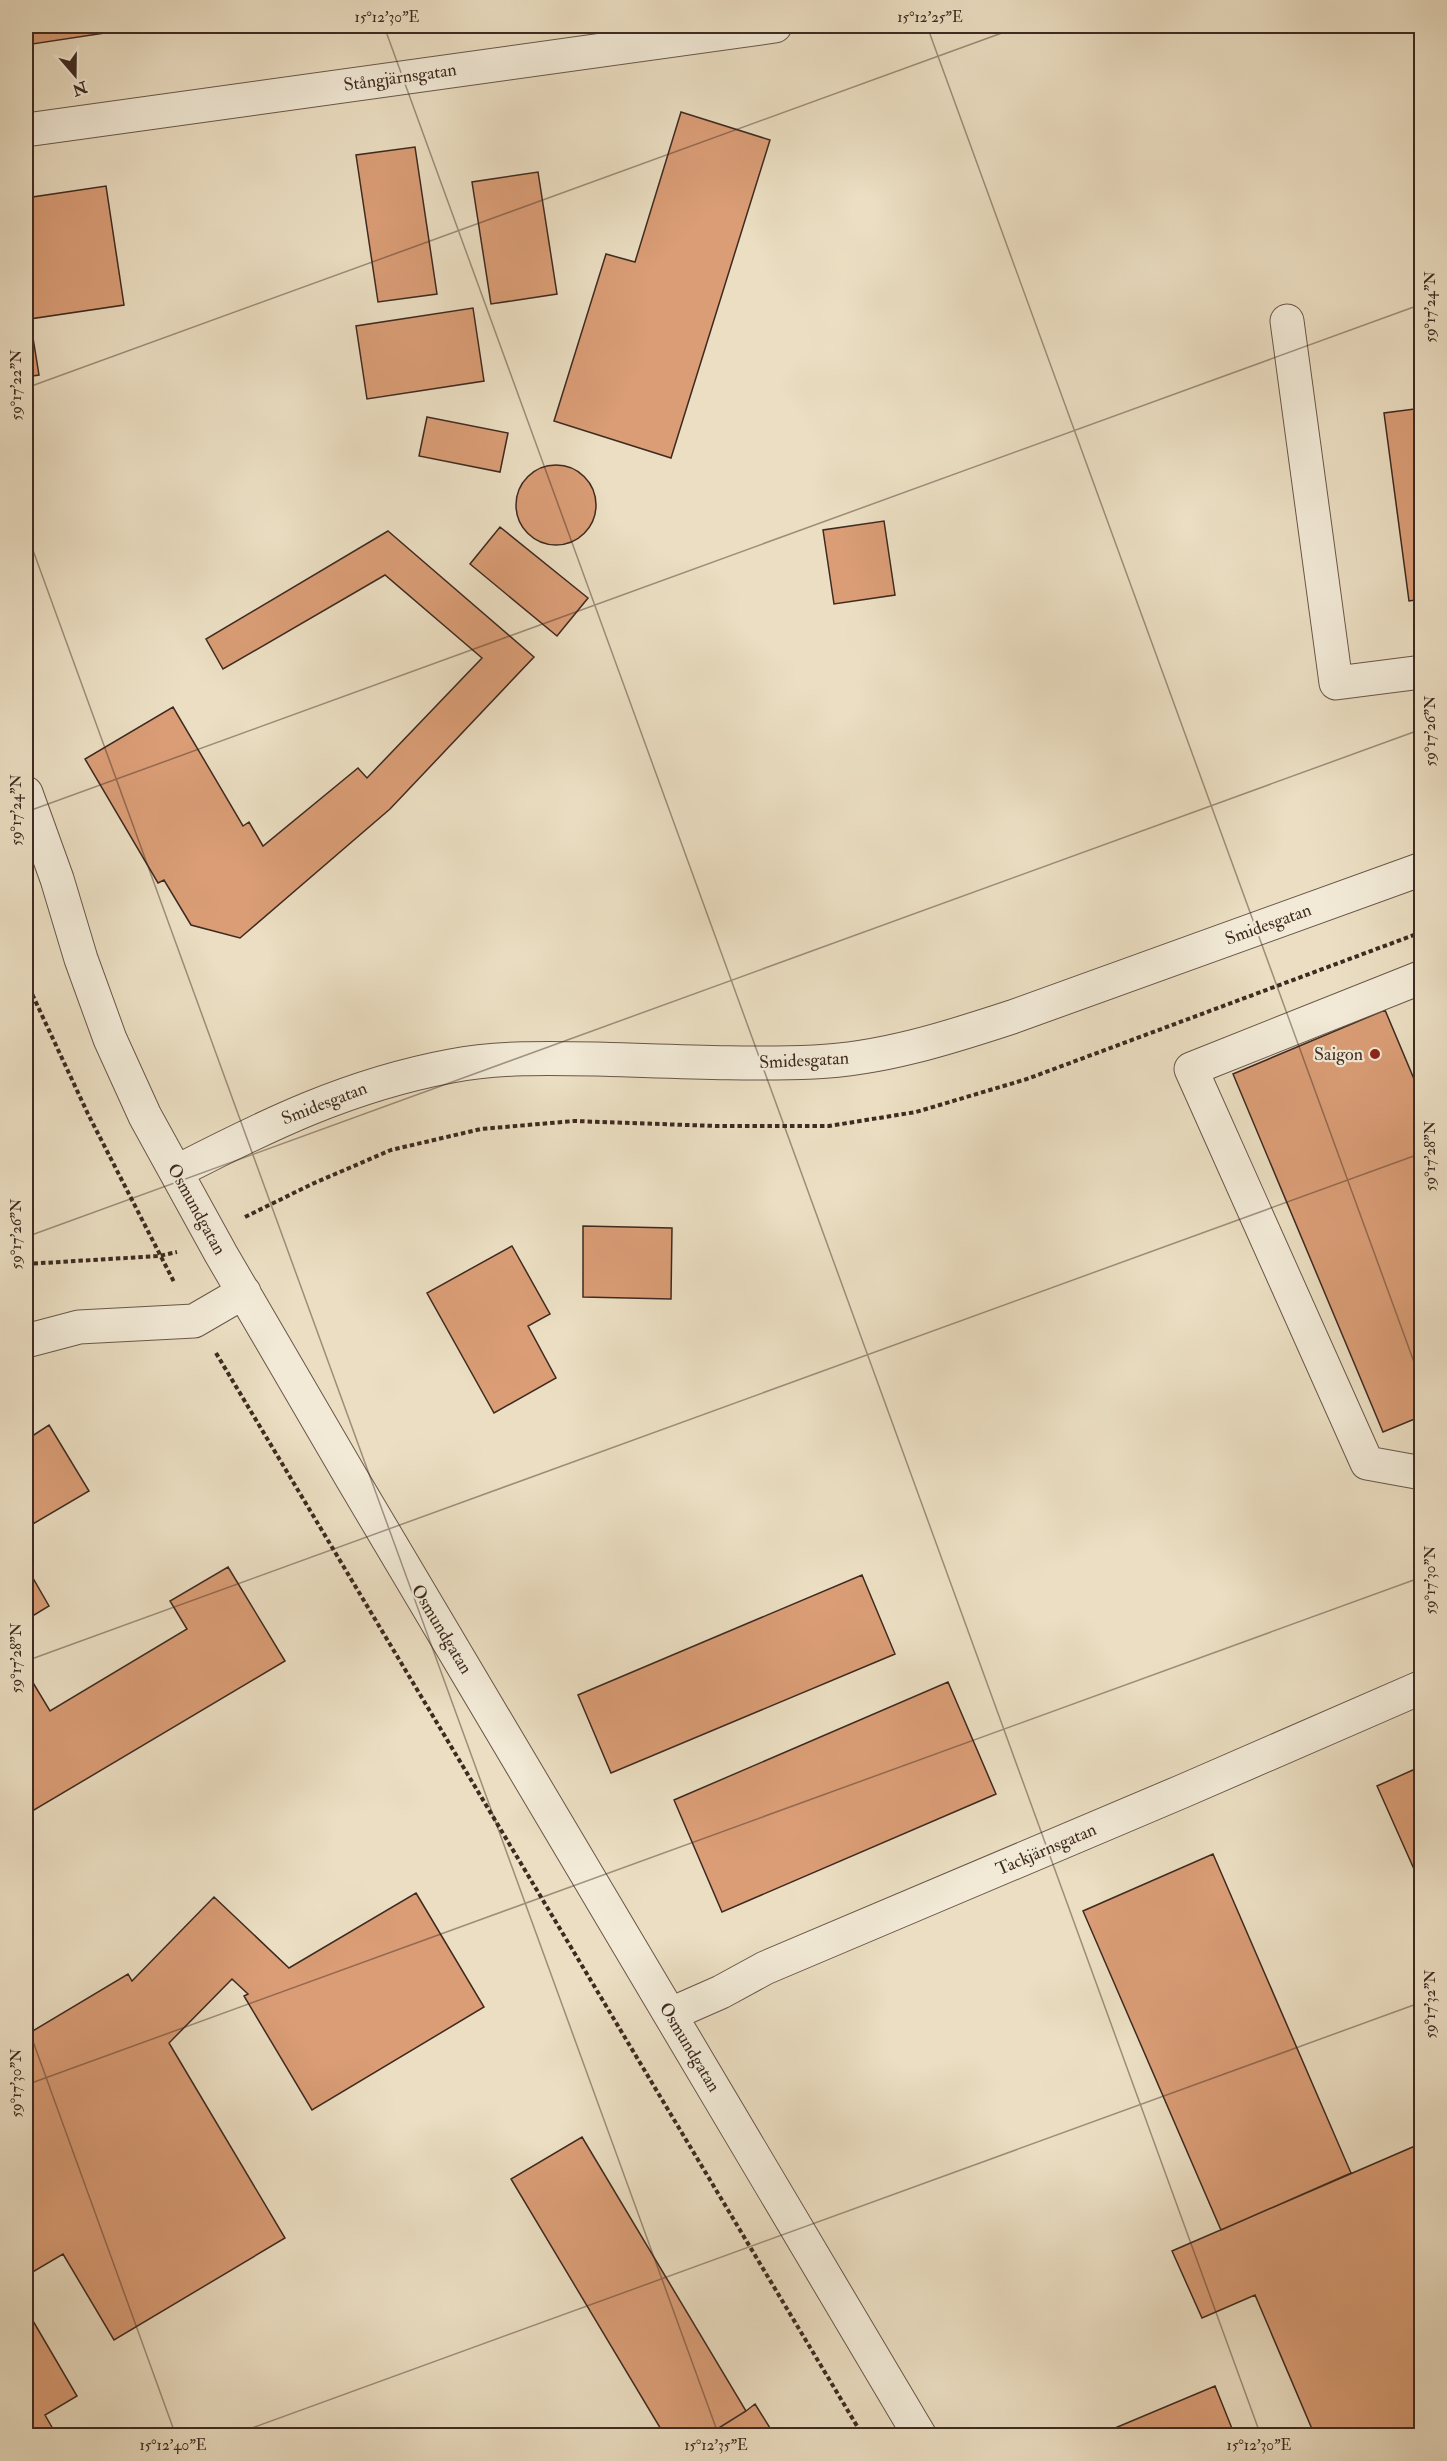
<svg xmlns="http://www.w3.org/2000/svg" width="1447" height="2461" font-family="'IM FELL Double Pica',serif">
<rect width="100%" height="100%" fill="#ebdec2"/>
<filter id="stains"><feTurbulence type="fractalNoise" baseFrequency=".00333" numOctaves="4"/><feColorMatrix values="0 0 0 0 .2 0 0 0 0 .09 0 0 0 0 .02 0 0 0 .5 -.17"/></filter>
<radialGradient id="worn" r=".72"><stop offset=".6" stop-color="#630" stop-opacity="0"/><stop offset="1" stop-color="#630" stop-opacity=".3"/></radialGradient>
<path fill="#da9d76" stroke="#3e2a21" stroke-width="1.5" d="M26,26h125l-125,19z
M681,112l89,28 -99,318 -117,-37 52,-167 29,8z
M415,147l22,147 -59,8 -22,-147z
M538,172l19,122 -66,10 -19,-122z
M106,186l18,119 -94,14 9,56 -13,2v-179z
M473,308l11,73 -117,18 -11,-73z
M1422,408v191l-13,2 -25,-188z
M427,417l81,16 -8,39 -81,-16z
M516 505a40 40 0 1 1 80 0a40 40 0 1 1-80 0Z
M884,521l11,74 -61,9 -11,-74z
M500,527l88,71 -31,38 -87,-72z
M388,531l146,126 -144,152 -150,129 -49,-13 -27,-45 -6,3 -73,-124 88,-52 70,119 6,-4 14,24 95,-78 9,10 115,-120 -97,-83 -162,94 -17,-30z
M1385,1010l37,88v318l-39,16 -150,-358z
M583,1226l89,2 -1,71 -88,-2z
M512,1246l38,68 -22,12 28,52 -62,35 -67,-120z
M49,1425l40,66 -63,37v-88z
M26,1566l23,40 -23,14z
M228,1567l57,94 -256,152 -3,-6v-136l24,40 137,-82 -17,-28z
M862,1575l33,79 -284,119 -33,-78z
M948,1682l48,112 -274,118 -48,-112z
M1422,1766v121l-45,-101z
M1213,1854l138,319 -130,57 -138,-319z
M416,1893l68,114 -172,103 -68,-114 4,-2 -16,-15 -63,64 116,195 -171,102 -51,-86 -37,22v-241l102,-61 4,7 82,-84 75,71z
M582,2137l164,274 -40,25h-41l-154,-257z
M1422,2143v284l-21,9h-86l-60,-141 -53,23 -30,-67z
M26,2309l51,87 -32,19 12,21h-31z
M1215,2386l20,50h-139z
M755,2404l20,32h-69l40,-25z"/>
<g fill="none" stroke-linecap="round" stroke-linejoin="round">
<g stroke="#695749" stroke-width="35">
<path id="minor" d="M26,130l749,-104
M1287,321l49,362 86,-11
M26,793l31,86 24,80 29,80 35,77 76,138 130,223 569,959
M1422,977l-231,92 176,394 55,10
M176,1172c91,-47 173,-87 275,-106 47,-9 97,-8 145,-7 72,2 145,6 218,3 68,-3 134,-24 198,-45l410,-148
M26,1341l53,-14 115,-6 50,-29
M671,2014l50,-22 44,-24 418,-177 239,-104"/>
</g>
<path stroke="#3e2a21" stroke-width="4" stroke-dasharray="4.5 3" stroke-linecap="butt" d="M26,981l62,133 86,168
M245,1217l67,-33 79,-34 90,-21 93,-8 142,5h113l87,-14 111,-33 395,-147
M26,1264l133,-8 18,-4
M216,1353l647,1083"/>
<use href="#minor" stroke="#f2ead7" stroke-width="33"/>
</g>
<path fill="none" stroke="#3e2a21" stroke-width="1.5" stroke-opacity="0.45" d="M384,26l877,2410M927,26l495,1358M26,388l995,-362M26,531l693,1905M26,812l1396,-508M26,1237l1396,-508M26,1661l1396,-508M26,2022l150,414M26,2085l1396,-508M230,2436l1192,-434M1396,2436l26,-10"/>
<circle fill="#8f2418" stroke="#f2ead7" stroke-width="2" cx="1375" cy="1054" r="6"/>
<g text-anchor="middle" stroke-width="4.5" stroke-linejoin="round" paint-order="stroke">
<g font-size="18" fill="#3e2a21" stroke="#f2ead7">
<text transform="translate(400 77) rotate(-8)" y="6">Stångjärnsgatan</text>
<text transform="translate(1268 924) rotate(-20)" y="6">Smidesgatan</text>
<text transform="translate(804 1060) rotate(-3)" y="6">Smidesgatan</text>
<text transform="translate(324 1103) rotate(-21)" y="6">Smidesgatan</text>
<text transform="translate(197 1209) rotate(61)" y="6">Osmundgatan</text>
<text transform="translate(442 1629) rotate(59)" y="6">Osmundgatan</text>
<text transform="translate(1046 1849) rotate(-23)" y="6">Tackjärnsgatan</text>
<text transform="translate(690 2047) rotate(59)" y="6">Osmundgatan</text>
</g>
<g font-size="18" fill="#3e2a21" stroke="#f2ead7" text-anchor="end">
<text x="1363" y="1060">Saigon</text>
</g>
</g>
<rect width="1447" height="2461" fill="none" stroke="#ebdec2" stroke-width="66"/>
<g transform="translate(75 75) rotate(160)" stroke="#f2ead7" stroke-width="4.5" paint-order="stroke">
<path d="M0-4.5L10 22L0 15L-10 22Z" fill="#3e2a21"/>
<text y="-9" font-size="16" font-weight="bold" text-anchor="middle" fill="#3e2a21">N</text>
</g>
<rect x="33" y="33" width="1381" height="2395" fill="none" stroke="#3e2a21" stroke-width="2"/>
<g font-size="15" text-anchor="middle" fill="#3e2a21">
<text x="387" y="22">15°12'30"E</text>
<text x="930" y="22">15°12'25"E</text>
<text transform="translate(1430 307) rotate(-90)" y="5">59°17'24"N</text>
<text transform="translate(16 385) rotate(-90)" y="5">59°17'22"N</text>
<text transform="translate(1430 731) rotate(-90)" y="5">59°17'26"N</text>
<text transform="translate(16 810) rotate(-90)" y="5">59°17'24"N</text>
<text transform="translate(1430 1156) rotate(-90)" y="5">59°17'28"N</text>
<text transform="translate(16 1234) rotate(-90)" y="5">59°17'26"N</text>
<text transform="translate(1430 1580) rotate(-90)" y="5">59°17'30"N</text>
<text transform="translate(16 1658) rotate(-90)" y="5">59°17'28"N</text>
<text transform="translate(1430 2004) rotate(-90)" y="5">59°17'32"N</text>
<text transform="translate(16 2083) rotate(-90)" y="5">59°17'30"N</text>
<text x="173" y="2450">15°12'40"E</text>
<text x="716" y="2450">15°12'35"E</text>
<text x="1259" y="2450">15°12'30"E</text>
</g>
<rect width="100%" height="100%" filter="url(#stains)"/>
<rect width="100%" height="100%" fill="url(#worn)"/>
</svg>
